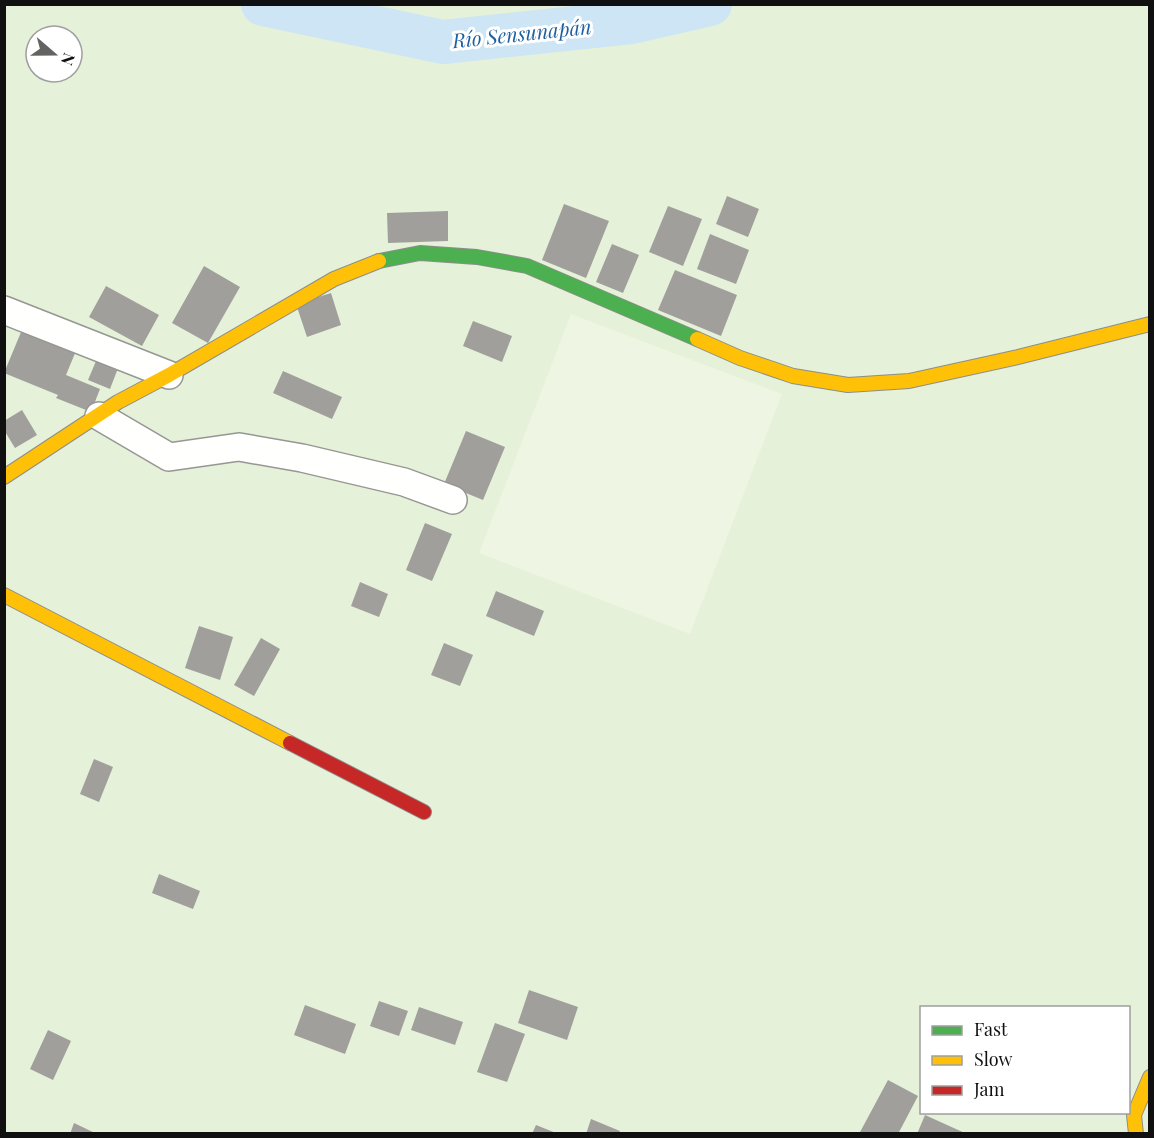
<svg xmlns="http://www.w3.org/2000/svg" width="1154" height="1138" font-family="'Playfair Display',serif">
<rect width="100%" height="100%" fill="#fcfcf7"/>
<path fill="#e5f1d8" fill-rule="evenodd" d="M5,5h1144v1128h-1144zM36,36h36v36h-36zM922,1008h206v104h-206z"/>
<path fill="#eef5e2" d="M571,314l211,80 -92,240 -211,-81z"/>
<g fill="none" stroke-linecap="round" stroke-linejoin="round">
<path stroke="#cee5f5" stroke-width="44" d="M263,4l180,38 188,-20 79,-18"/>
</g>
<path fill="#a09f9c" d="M727,196l32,13 -11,28 -32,-13z
M564,204l45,17 -23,57 -44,-18z
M668,206l34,13 -19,47 -34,-14z
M448,211v30l-60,2 -1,-30z
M710,234l39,16 -13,34 -39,-15z
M612,244l27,11 -16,38 -27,-11z
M204,266l36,21 -32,56 -36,-20z
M675,270l62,25 -16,41 -63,-26z
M106,286l53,29 -17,31 -53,-29z
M331,293l10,32 -34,12 -11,-33z
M473,321l39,15 -10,26 -39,-16z
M24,325l54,21 -12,29 34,14 -9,23 -35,-14 2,-3 -54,-22z
M99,354l21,9 -10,26 -22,-9z
M283,371l59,26 -10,22 -59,-26z
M22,410l15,25 -22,13 -11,-18v-9z
M466,431l39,16 -22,53 -39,-16z
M425,523l27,11 -20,47 -26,-11z
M360,582l28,12 -9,23 -28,-11z
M496,591l48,20 -10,25 -48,-20z
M199,626l34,11 -13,43 -35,-12z
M261,638l19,11 -26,47 -20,-11z
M444,643l29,12 -13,31 -29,-11z
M94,759l19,8 -14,35 -19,-8z
M159,874l41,17 -7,18 -41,-16z
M529,990l49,17 -11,33 -49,-17z
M379,1001l29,10 -9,25 -29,-10z
M305,1005l51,19 -11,30 -51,-19z
M419,1007l44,15 -8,23 -44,-15z
M495,1023l30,11 -18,48 -30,-10z
M48,1030l23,11 -18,39 -23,-11z
M888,1080l30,16 -20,38h-39z
M925,1115l42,19h-50z
M591,1119l29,12 -1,3h-33z
M74,1123l23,11h-27z
M536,1125l20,8v1h-24z"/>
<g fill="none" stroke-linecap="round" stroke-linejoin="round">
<g stroke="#969694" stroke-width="30">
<path id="street" d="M4,310l165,65
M99,416l70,41 70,-10 63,11 102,24 49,18"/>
</g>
<g stroke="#8d8d8b" stroke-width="16">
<path id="fast" d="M379,261l41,-8 57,4 50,9 170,73"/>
</g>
<g stroke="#8d8d8b" stroke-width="16">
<path id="slow" d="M697,339l43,19 53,18 55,9 61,-4 109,-24 132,-33
M4,477l114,-75 51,-27 165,-96 45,-18
M4,595l286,148
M1136,1134l-2,-19 16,-38"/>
</g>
<g stroke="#8d8d8b" stroke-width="16">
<path id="jam" d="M290,743l134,69"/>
</g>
<use href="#street" stroke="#fffffe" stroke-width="27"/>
<use href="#fast" stroke="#4caf50" stroke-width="14"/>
<use href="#slow" stroke="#ffc107" stroke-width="14"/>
<use href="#jam" stroke="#c62828" stroke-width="14"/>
</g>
<g text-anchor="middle" stroke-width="6" stroke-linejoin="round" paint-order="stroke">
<g font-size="20" font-style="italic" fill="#1e5f9e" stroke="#fff">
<text transform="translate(522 34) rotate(-6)" y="7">Río Sensunapán</text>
</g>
</g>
<rect width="1154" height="1138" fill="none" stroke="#101010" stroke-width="12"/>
<rect x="920" y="1006" width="210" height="108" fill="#ffffff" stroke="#9f9f9f" stroke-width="1.5"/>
<rect x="932" y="1026" width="30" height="9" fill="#4caf50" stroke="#9f9f9f" stroke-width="1.5"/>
<text x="974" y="1036" font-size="18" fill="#101010">Fast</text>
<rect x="932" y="1056" width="30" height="9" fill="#ffc107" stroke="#9f9f9f" stroke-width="1.5"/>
<text x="974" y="1066" font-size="18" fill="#101010">Slow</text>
<rect x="932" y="1086" width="30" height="9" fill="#c62828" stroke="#9f9f9f" stroke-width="1.5"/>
<text x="974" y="1096" font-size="18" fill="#101010">Jam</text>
<g transform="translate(54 54) rotate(110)"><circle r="28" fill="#ffffff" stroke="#9f9f9f" stroke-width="1.5"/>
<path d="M0-4.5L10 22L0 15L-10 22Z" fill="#636361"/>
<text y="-9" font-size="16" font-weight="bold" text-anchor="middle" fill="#101010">N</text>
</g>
</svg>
